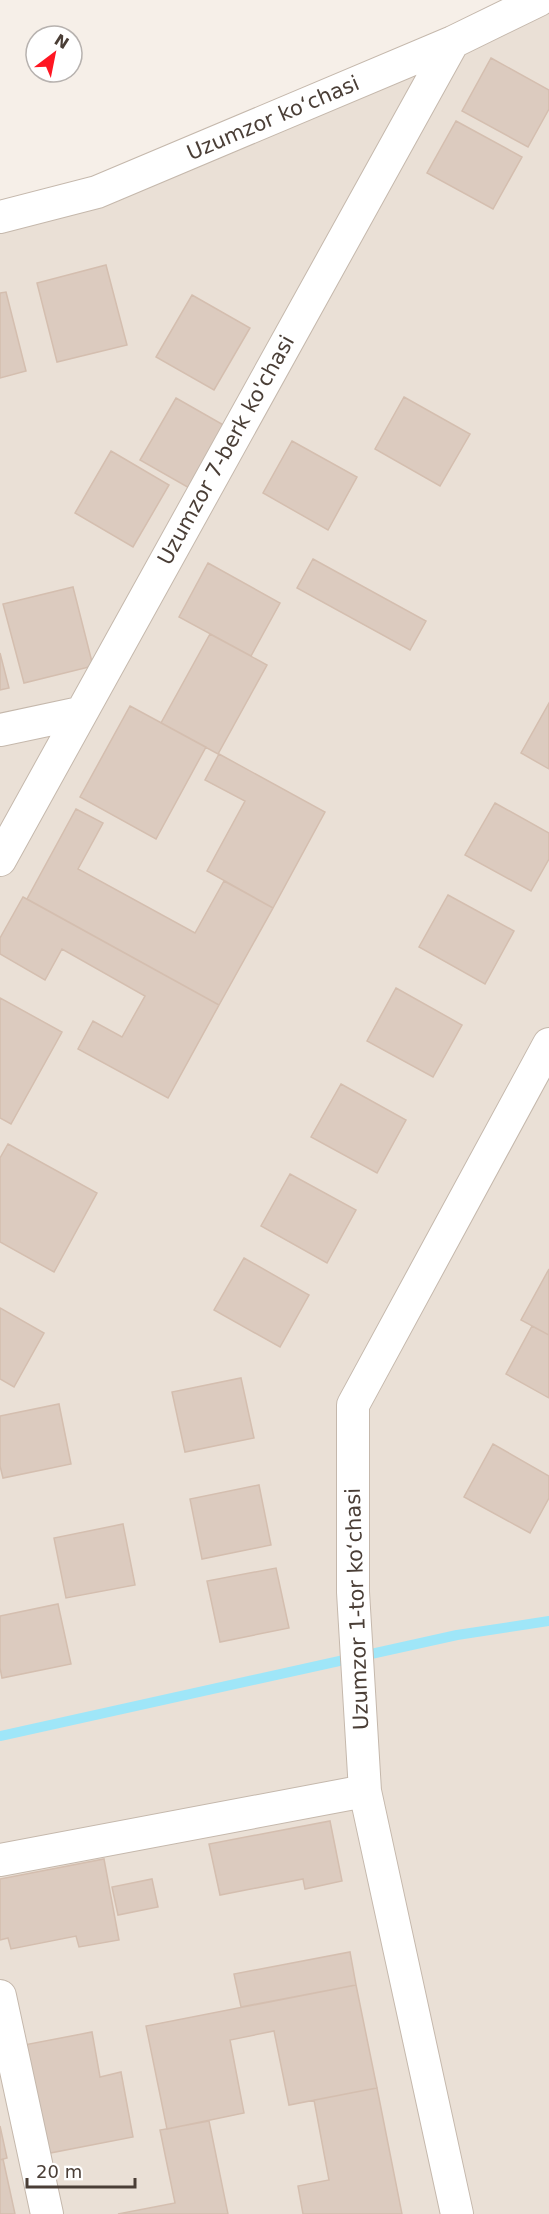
<svg xmlns="http://www.w3.org/2000/svg" width="549" height="2214" font-family="'DejaVu Sans',sans-serif">
<rect width="100%" height="100%" fill="#f6efe8"/>
<path fill="#eae0d6" d="M549,0v2214h-549v-1999z"/>
<g fill="none" stroke-linecap="round" stroke-linejoin="round">
<path stroke="#9fe6f8" stroke-width="10" d="M0,1736l457,-101 92,-14"/>
</g>
<path fill="#dccbbf" stroke="#d4beaf" stroke-width="1.5" d="M491,58l58,32v19l-21,38 -66,-36z
M456,121l66,36 -29,52 -66,-36z
M106,265l21,80 -70,17 -20,-79z
M6,292l20,79 -26,7v-85z
M192,295l58,33 -36,62 -58,-33z
M404,397l66,37 -30,52 -65,-37z
M176,398l58,33 -36,62 -58,-33z
M292,441l65,36 -29,53 -65,-37z
M111,451l58,34 -36,62 -58,-34z
M313,559l113,62 -16,29 -113,-62z
M208,563l72,40 -29,53 -72,-39z
M73,587l20,79 -69,17 -21,-79z
M210,634l57,31 -49,89 -57,-31z
M0,653l9,35 -9,2z
M549,703v66l-28,-16z
M130,706l76,41 -50,92 -76,-42z
M219,754l106,58 -52,96 -66,-37 38,-70 -40,-21z
M495,803l54,30v26l-18,32 -66,-36z
M76,809l27,14 -25,46 117,64 29,-52 49,27 -54,97 -192,-106z
M448,895l66,36 -29,53 -66,-37z
M23,897l196,108 -51,93 -90,-49 15,-28 29,16 23,-41 -83,-47 -17,31 -45,-26v-16z
M396,988l66,37 -29,52 -66,-36z
M0,998l62,34 -51,92 -11,-6z
M341,1084l65,36 -29,53 -66,-36z
M8,1144l89,49 -43,79 -54,-30v-84z
M290,1174l66,36 -29,53 -66,-37z
M244,1258l65,37 -29,52 -66,-37z
M549,1269v66l-28,-15z
M0,1308l44,25 -30,54 -14,-8z
M532,1326l17,9v63l-43,-24z
M241,1378l13,60 -69,14 -13,-60z
M59,1404l12,60 -68,14 -3,-12v-50z
M493,1444l56,32v22l-19,35 -66,-36z
M259,1485l12,60 -69,14 -12,-60z
M123,1524l12,61 -69,13 -12,-60z
M276,1568l13,60 -69,14 -13,-61z
M58,1604l13,60 -69,14 -2,-10v-52z
M330,1821l12,60 -37,8 -2,-10 -83,16 -11,-51z
M104,1859l15,81 -40,7 -3,-11 -65,13 -3,-11 -8,2v-61z
M152,1879l6,28 -40,8 -6,-28z
M350,1952l6,33 -115,22 -7,-33z
M356,1985l21,103 -88,17 -15,-74 -44,9 14,73 -77,16 -21,-103z
M92,2032l8,45 21,-5 12,65 -88,17 -21,-109z
M377,2088l25,126h-99l-5,-28 31,-6 -15,-80z
M209,2121l19,93h-110l57,-11 -15,-73z
M0,2126l7,32 -7,2z
M3,2159l12,55h-15v-54z"/>
<g fill="none" stroke-linecap="round" stroke-linejoin="round">
<g stroke="#c5b8ac" stroke-width="34">
<path id="minor" d="M0,217l97,-25 356,-150 86,-42
M0,730l80,-17
M0,860l453,-818
M0,1860l365,-69
M0,1996l47,218
M457,2214l-92,-423 -12,-199v-187l196,-361"/>
</g>
<use href="#minor" stroke="#fff" stroke-width="32"/>
</g>
<g text-anchor="middle" stroke-width="5" stroke-linejoin="round" paint-order="stroke">
<g font-size="21" fill="#4a3e36" stroke="#fff">
<text transform="translate(273 118) rotate(-23)" y="7">Uzumzor koʻchasi</text>
<text transform="translate(226 450) rotate(-61)" y="7">Uzumzor 7-berk ko'chasi</text>
<text transform="translate(357 1609) rotate(-92)" y="7">Uzumzor 1-tor ko‘chasi</text>
</g>
</g>
<g transform="translate(54 54) rotate(32)"><circle r="28" fill="#ffffff" stroke="#b7b2af" stroke-width="1.5"/>
<path d="M0-4.5L10 22L0 15L-10 22Z" fill="#ff1622"/>
<text y="-9" font-size="16" font-weight="bold" text-anchor="middle" fill="#4a3e36">N</text>
</g>
<path d="M27 2178v9h108v-9" fill="none" stroke="#4a3e36" stroke-width="3"/>
<text x="36" y="2178" font-size="18" fill="#4a3e36" stroke="#ffffff" stroke-width="4.5" paint-order="stroke">20 m</text>
</svg>
